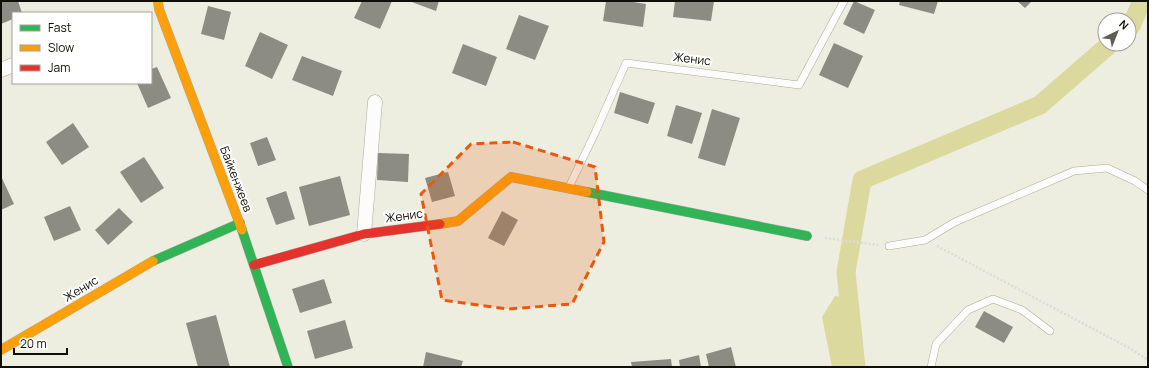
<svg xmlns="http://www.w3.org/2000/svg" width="1149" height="368" font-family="Manrope,sans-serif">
<rect width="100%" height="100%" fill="#eeeee0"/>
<path fill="#dcd99e" d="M835,296l19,2 11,69h-33l-10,-50z"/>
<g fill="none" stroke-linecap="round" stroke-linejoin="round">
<path stroke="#dcd99e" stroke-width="19" d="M1129,28l2,-2 11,-25
M856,367l-10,-95 16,-92 178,-75 70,-61"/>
</g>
<path fill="#8d8c82" d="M1,1h17l4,12h-9v6l-12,5z
M362,1h30l-12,28 -26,-11z
M409,1h30l-3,10z
M606,1h21l19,3 -3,23 -40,-6z
M675,1h39l-3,20 -38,-4z
M854,1l21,9 -11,24 -21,-10z
M900,1h38l-4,13 -35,-9z
M1017,1h15l-7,7z
M208,6l23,6 -7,28 -23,-6z
M519,15l30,11 -14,34 -29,-11z
M260,32l28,13 -16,34 -27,-13z
M834,43l29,13 -15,32 -29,-13z
M463,44l34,13 -11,29 -34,-13z
M302,56l40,15 -9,25 -41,-16z
M157,67l14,31 -23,10 -11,-25h14v-14z
M620,92l35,11 -7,21 -34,-11z
M676,105l26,8 -10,31 -25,-8z
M712,109l28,9 -15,48 -27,-8z
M73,123l16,24 -27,18 -16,-23z
M267,137l9,23 -18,6 -8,-23z
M378,153l31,1 -1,28 -31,-2z
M144,157l20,31 -23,15 -21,-31z
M448,172l7,24 -23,6 -7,-24z
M1,176l13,28 -13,6z
M340,176l10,39 -41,11 -10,-39z
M286,191l9,28 -19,6 -10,-27z
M70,206l11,24 -27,11 -10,-24z
M119,208l14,14 -25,23 -13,-15z
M502,211l16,9 -14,26 -16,-8z
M324,279l8,24 -32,10 -8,-24z
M984,311l29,16 -9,16 -29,-16z
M216,315l14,52h-32l-12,-44z
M345,320l8,28 -38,11 -8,-28z
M731,347l5,20h-27l-3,-13z
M426,352l37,9 -2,6h-38z
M699,355l2,12h-21l-1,-7z
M671,359l1,8h-40l-1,-5z"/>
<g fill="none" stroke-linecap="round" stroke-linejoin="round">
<g stroke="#aaaa9f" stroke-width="8">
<path id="lane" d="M569,187l26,-54 31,-70 173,22 45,-84
M889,246l36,-6 30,-18 119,-51 33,-3 28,13 13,9
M931,367l5,-23 32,-34 25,-11 29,11 28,21"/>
</g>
<g stroke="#aaaa9f" stroke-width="15">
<path id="street" d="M1,70l12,-5
M364,234l11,-132"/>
</g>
<g stroke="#aaaa9f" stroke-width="10">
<path id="fast" d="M587,192l220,44
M242,230l46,137
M153,261l87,-38"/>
</g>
<g stroke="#aaaa9f" stroke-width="10">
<path id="slow" d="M158,1l1,8 83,221
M440,224l18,-3 53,-44 76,15
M1,350l152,-89"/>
</g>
<g stroke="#aaaa9f" stroke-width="10">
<path id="jam" d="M254,265l110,-31 76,-10"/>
</g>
<path stroke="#dbdbd8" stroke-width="2.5" stroke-dasharray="2 2" stroke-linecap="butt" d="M825,238l53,7
M937,246l194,103 17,11"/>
<use href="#lane" stroke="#fcfcfa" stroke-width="7"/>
<use href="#street" stroke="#fcfcfa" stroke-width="14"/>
<use href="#fast" stroke="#30b455" stroke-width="9"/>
<use href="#slow" stroke="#ff9f0a" stroke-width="9"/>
<use href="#jam" stroke="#e5322d" stroke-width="9"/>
</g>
<path fill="#e8590c" fill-opacity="0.2" stroke="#e8590c" stroke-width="3" stroke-dasharray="8 5" stroke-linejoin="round" d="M513,142l82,25 9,75 -32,62 -64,5 -66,-9 -21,-106 50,-50z"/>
<g text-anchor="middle" stroke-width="4" stroke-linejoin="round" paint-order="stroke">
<g font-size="12" fill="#0f0f07" stroke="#fff">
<text transform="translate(692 59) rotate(7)" y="4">Женис</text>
<text transform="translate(236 179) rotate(69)" y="4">Байкенжеев</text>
<text transform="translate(404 216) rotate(-8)" y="4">Женис</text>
<text transform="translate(81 289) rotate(-31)" y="4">Женис</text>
</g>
</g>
<rect width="1149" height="368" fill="none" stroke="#0f0f07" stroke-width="4"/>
<rect x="12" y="12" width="140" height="72" fill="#ffffff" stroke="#9f9f9c"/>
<rect x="20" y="25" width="20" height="6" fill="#30b455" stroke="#9f9f9c"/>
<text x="48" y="32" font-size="12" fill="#0f0f07">Fast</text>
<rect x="20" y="45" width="20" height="6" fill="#ff9f0a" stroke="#9f9f9c"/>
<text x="48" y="52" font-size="12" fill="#0f0f07">Slow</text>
<rect x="20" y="65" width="20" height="6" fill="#e5322d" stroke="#9f9f9c"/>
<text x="48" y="72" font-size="12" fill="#0f0f07">Jam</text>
<g transform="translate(1117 32) rotate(43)"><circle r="19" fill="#ffffff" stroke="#9f9f9c"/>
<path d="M0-3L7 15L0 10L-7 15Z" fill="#5d5d53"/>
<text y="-6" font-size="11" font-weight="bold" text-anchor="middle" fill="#0f0f07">N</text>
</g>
<path d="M14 348v6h53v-6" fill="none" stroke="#0f0f07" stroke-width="2"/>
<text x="20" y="348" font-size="12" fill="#0f0f07" stroke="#ffffff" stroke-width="3" paint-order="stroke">20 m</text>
</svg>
